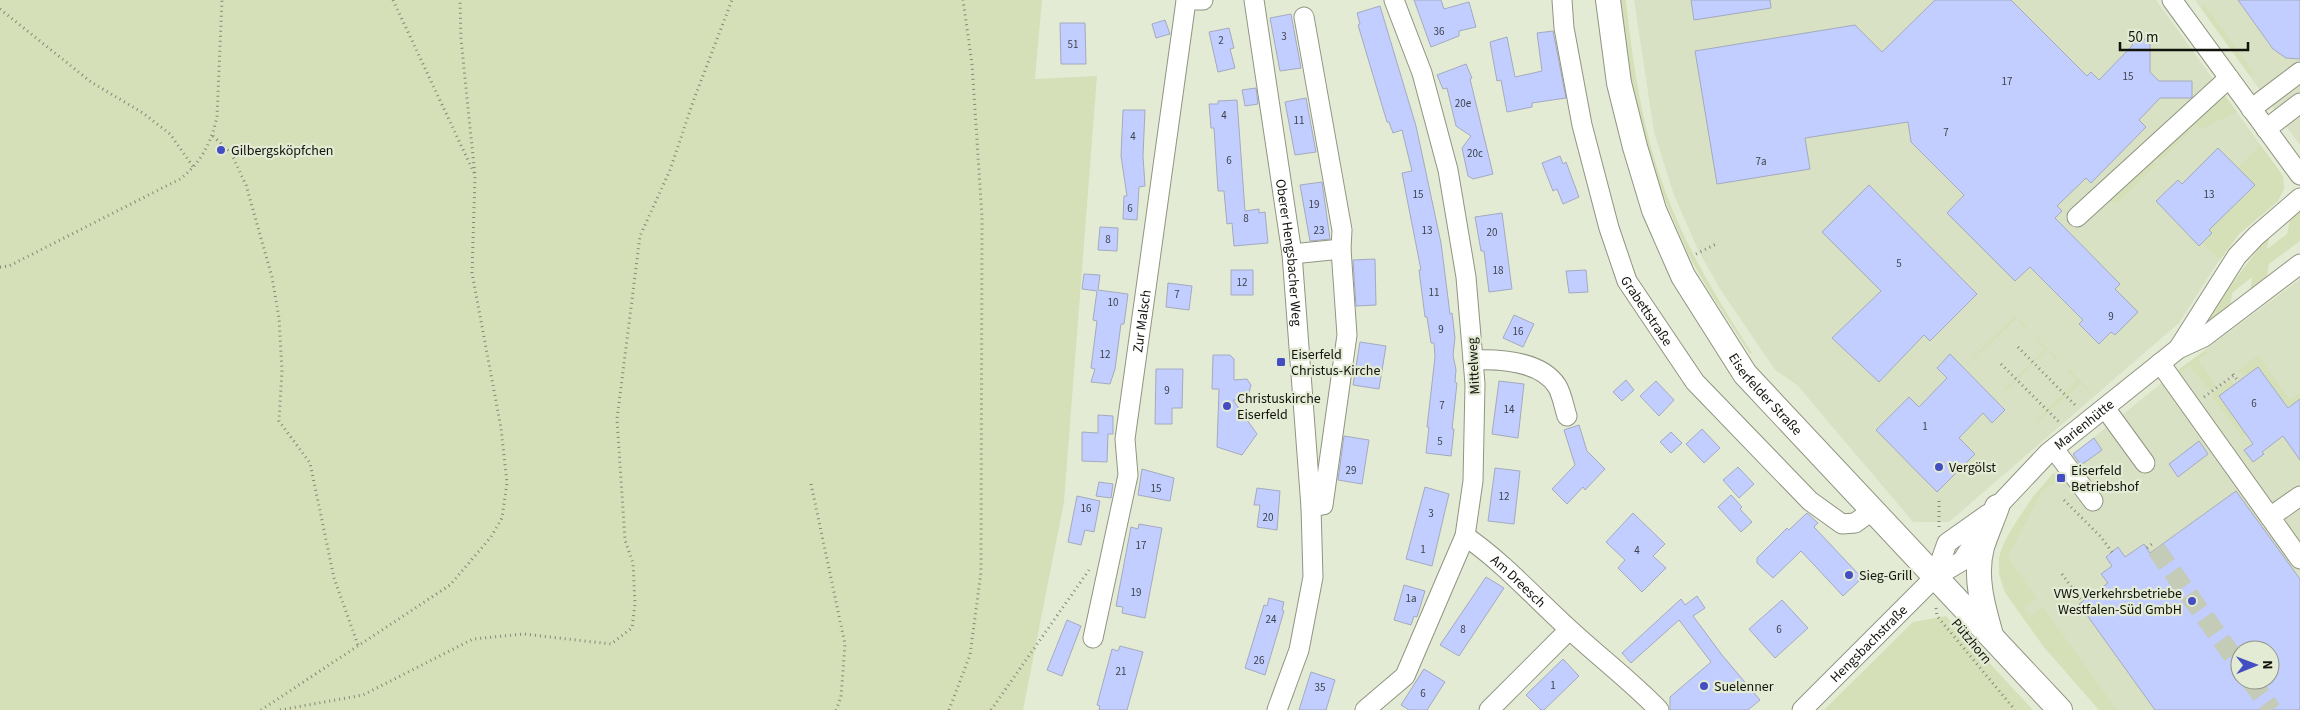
<svg xmlns="http://www.w3.org/2000/svg" width="2300" height="710" font-family="'Source Sans 3',sans-serif">
<rect width="100%" height="100%" fill="#e4ebd5"/>
<path fill="#d9e1c4" fill-rule="evenodd" d="M1634,0h522l127,176 1,13 -6,12 -39,33 -14,17 -46,72 -230,199h-36l-116,-137 -22,-15 -55,-81 -22,-39 -24,-55 -20,-63z
M2195,0h105v145l-22,-30z
M2300,279v431h-201l-55,-63 -39,-54 -6,-19v-13l3,-12 31,-53 40,-42 105,-84zM2240,650h30v30h-30z"/>
<path fill="#d5e0b8" d="M0,0h1042l-7,79 62,-3 -33,426 -41,208h-1023z
M1619,0h7c6,60 16,125 36,182 21,61 55,117 90,171l-2,1 -43,-66 -19,-34 -31,-73 -26,-96z
M2205,5l49,68 -4,3 -49,-68z
M2220,89l17,23 -36,17 -5,-4 -36,36 -8,-8z
M2260,145l23,31 1,13 -6,12 -39,33 -19,26 -18,-17 10,-10 -3,-3 45,-45 -16,-17z
M2149,156l8,8 -40,39 -6,-1 -2,-2z
M2300,211v30l-31,23 -3,18 -16,12 2,-17 -20,16 -2,17 -33,20 30,-47 7,-2 25,-33v-8l11,-8 -3,17 20,-15 4,-18z
M2015,316l12,11 -2,2 -9,-10 -48,45 -1,-1z
M2038,339l20,20 -2,1 -9,-10 -41,41 -2,-1 41,-41 -9,-9z
M2206,350l2,3 -10,7 18,26 -7,5 -19,-25 -10,7 -2,-3z
M2258,355l32,45 10,-7v6l-16,12 -26,-44 -14,10 -6,-7z
M2070,370l22,23 -1,1 -10,-10 -45,39 -1,-1 42,-42 -9,-9z
M2231,380l3,4 -15,12 28,38 -5,3 -31,-42z
M2053,473l8,5 -19,13 -34,66 28,40 1,2 -13,9 6,8 13,-9 74,103h-18l-55,-63 -38,-54c-5,-11 -8,-22 -7,-34 4,-25 38,-67 54,-86z
M1946,616l87,94h-209l89,-88z"/>
<path fill="#c1ceff" stroke="#a4aabe" fill-rule="evenodd" d="M1414,0h27l3,9 25,-7 7,25 -17,4v5l-28,11z
M1691,0h79l1,8 -77,12z
M1935,0h76l76,76 4,-4 8,8 33,-34 1,-7h17v33l9,9h33v16l-2,1h-30l-21,22 7,7 -55,56 -5,-5 -29,28 5,5 -7,7 65,66 -5,5 23,23 -23,23 -4,-3 -12,12 -20,-20 4,-4 -53,-53 -15,14 -68,-68 17,-18 -53,-53 -3,-20 -103,16 5,31 -93,15 -22,-133 160,-26 27,27z
M2238,0h62v59l-14,-1 -13,-9z
M1380,6l36,120 25,117 9,71 2,-1 3,25 -2,17 3,15 -1,12 2,1 -5,46h2l-3,27 -25,-3 3,-26h-2l8,-70 -1,-14h-3l-4,-26h-2l-6,-47h2l-19,-97 10,-2 -10,-41 -9,3 -4,-11h-2l-29,-97 2,-1 -3,-11z
M1291,14l10,54 -21,3 -10,-53z
M1165,20l5,14 -14,4 -4,-14z
M1060,23h25l1,41h-25z
M1229,28l5,20 -4,1 5,19 -17,4 -9,-40z
M1553,31l13,67 -34,5v4l-25,5 -6,-32 -4,1 -7,-39 17,-5 8,40 27,-6 -5,-38z
M1466,64l6,14 -2,1 23,95 -20,5 -5,-3 -6,-28 9,-12 -15,-10 -9,-38 -4,1 -6,-14z
M1256,88l2,16 -13,2 -3,-16z
M1306,98l10,54 -21,3 -10,-53z
M1237,100l8,111 14,-2v4l6,-1 3,31 -34,3 -2,-23 -5,1 -3,-33h-6l-4,-63h-3l-2,-24h9v-3z
M1123,110h22l-2,46 2,30 -6,1 -2,33 -14,-1 1,-23h3l-6,-40z
M2218,148l37,37 -46,45 3,3 -13,13 -43,-45 22,-21 4,4z
M1560,156l3,8 3,-2 13,35 -16,7 -6,-15 -4,2 -11,-28z
M1322,182l8,57 -20,2 -10,-56z
M1869,185l108,109 -47,47 -6,-6 -45,47 -47,-44 49,-47 -59,-59z
M1502,213l10,76 -23,3 -5,-41h-3l-6,-34z
M1100,227l18,1 -1,23 -19,-1z
M1375,259l1,46 -20,1 -3,-46z
M1231,270h22v25h-22z
M1586,270l2,22 -19,1 -3,-22z
M1084,274l16,1 -2,15 30,4 -4,30h-3l-6,45 -5,15 -19,-2 4,-13 -4,-1 6,-47 -4,-1 4,-29 -15,-2z
M1168,283l24,3 -3,24 -23,-3z
M1514,315l20,9 -11,23 -20,-9z
M1360,342l26,4 -7,43 -26,-4z
M1950,354l55,56 -13,13 -9,-10 -24,25 16,16 -38,38 -61,-62 33,-33 10,10 28,-29 -10,-10z
M1213,355h17l4,4v21l13,-1 4,6 -4,15h-14l24,34 -15,21 -25,-8 2,-58h-7z
M2258,367l30,41 12,-9v61l-17,-24 -21,16 2,2 -11,8 -9,-12 9,-6 -34,-48z
M1156,369h27l-1,39h-10v16h-17z
M1626,380l8,10 -12,11 -9,-9z
M1499,381l25,3 -6,54 -26,-4z
M1656,381l18,19 -15,16 -19,-20z
M1098,415l15,1v18h-5l-1,28 -25,-1v-29l16,1z
M1579,425l8,26 18,18 -20,21 -2,-3 -16,17 -15,-15 23,-24 -11,-35z
M1702,429l18,19 -16,15 -18,-19z
M1671,432l11,11 -11,10 -11,-11z
M1344,436l25,4 -7,44 -24,-4z
M2094,438l8,12 -21,15 -8,-11z
M2199,441l9,13 -30,23 -9,-13z
M1738,467l16,17 -15,14 -16,-18z
M1495,468l25,3 -6,53 -26,-3z
M1142,469l32,9 -4,23 -32,-6z
M1099,482l14,2 -2,14 -15,-2z
M1425,487l24,7 -17,72 -26,-7z
M1257,488l23,3 -3,39 -20,-3 3,-22h-6z
M2236,491l64,88v131h-145l-76,-106 29,-21 -7,-9 11,-8 -6,-9 12,-10 7,10 19,-13 6,9zM2240,650h30v30h-30z
M1731,495l11,12 -2,2 12,13 -11,10 -23,-25z
M1077,496l23,5 -6,31 -9,-2 -4,15 -13,-3z
M1633,513l32,31 -12,12 13,12 -24,24 -24,-24 7,-8 -19,-18z
M1807,513l11,10 -4,4 48,51 -19,18 -42,-45 -28,27 -16,-15v-5l30,-30 2,2z
M1139,524l23,4 -17,90 -23,-5 1,-6 -7,-1 15,-79 7,2z
M1486,577l18,11 -45,68 -19,-11z
M1404,585l21,6 -8,26 -3,-1 -3,9 -17,-5z
M1697,596l8,12 -12,8 29,39 38,45 -12,10h-78v-13l41,-35 -32,-42 -48,43 -9,-10 59,-54 4,6z
M1269,598l15,4 -2,8 2,1 -19,64 -20,-7 19,-63 3,1z
M1782,600l26,28 -33,30 -26,-29z
M1067,620l14,6 -19,50 -15,-6z
M1120,646l23,6 -16,58h-28l1,-4 -3,-1 15,-56 6,2z
M1563,659l16,17 -35,34h-3l-15,-15z
M1424,669l21,13 -18,28h-18l-8,-5z
M1311,672l24,8 -9,30h-27z"/>
<g fill="none" stroke-linecap="round" stroke-linejoin="round">
<path stroke="#c4cbb7" stroke-width="19" stroke-dasharray="19 9" stroke-linecap="butt" d="M2156,549l84,117
M2250,680l22,30"/>
<g stroke="#8f9581" stroke-width="21">
<g id="minor">
<path d="M1186,0h17"/>
<path id="s1" d="M1254,0l38,254 19,253 2,70 -14,73 -22,60"/>
<path id="s2" d="M1562,0l2,28 18,97 27,103 18,53 68,101 115,119 32,23 13,-1 18,-13"/>
<path d="M2172,0l128,175"/>
<path d="M1304,17l38,213 -1,19 6,86 -24,170 -12,2"/>
<path d="M2251,109l49,-37"/>
<path d="M2266,129l34,-26"/>
<path d="M2077,217l152,-139"/>
<path d="M1292,254l49,-5"/>
<path d="M2178,349l59,-93 19,-20 44,-38"/>
<path d="M1473,360c26,-1 68,1 84,26 5,8 7,21 10,30"/>
<path d="M2160,363l140,196"/>
<path d="M2105,408l40,55"/>
<path d="M2054,449l39,52"/>
<path d="M2270,517l30,-21"/>
<path id="s3" d="M1465,536c38,26 69,61 103,92 30,28 63,53 91,82"/>
<path d="M1935,577l12,-34 41,-29"/>
<path id="s4" d="M1093,638l35,-163 -3,-36 61,-438"/>
<path d="M1365,710l40,-34 60,-140 8,-55 2,-97 -9,-107 -18,-107 -26,-97 -28,-73"/>
<path d="M1489,710l80,-80"/>
<path id="s5" d="M1802,710l133,-133 27,-16 35,-54 51,-54 130,-104 26,-12 96,-73"/>
</g>
</g>
<g stroke="#8f9581" stroke-width="26">
<g id="major">
<path id="s6" d="M1608,0l11,83 16,64 19,63 29,66 62,98 315,336"/>
<path d="M1991,635c-8,-28 -17,-59 -9,-88 4,-13 10,-26 15,-40"/>
</g>
</g>
<path stroke="#838879" stroke-width="3" stroke-dasharray="1 4" stroke-linecap="butt" d="M393,0l81,173
M0,9l91,73 52,31 27,21 24,34
M213,136l18,17 15,32 26,92 7,41 3,52 -3,51 31,42 24,115 24,67
M1696,254l22,-11
M0,267l9,-1 171,-87c21,-16 31,-36 37,-62l5,-117
M2018,347l59,60
M2001,364l58,58
M2233,374l5,7
M2204,397l30,-22
M811,484l34,160 -4,53 -5,13
M2064,500l37,37 11,15
M1939,501v27
M2147,548l5,-4
M2062,574l20,28
M1936,608l1,8 78,94
M261,710l189,-125 41,-48 11,-19 5,-35 -6,-55 -29,-155 3,-97 -14,-137 -1,-39
M280,710l83,-15 110,-56 51,-5 87,10 21,-16 3,-24 -2,-41 -8,-23 -8,-121 23,-183 30,-66 24,-71 38,-99
M949,710l21,-55 11,-83 1,-355 -10,-153 -9,-64
M991,710l98,-140"/>
<use href="#minor" stroke="#fff" stroke-width="19"/>
<use href="#major" stroke="#fff" stroke-width="24"/>
</g>
<g fill="#434ec3" stroke="#e4ebd5" stroke-width="2">
<circle cx="221" cy="150" r="5"/>
<rect x="1276" y="357" width="10" height="10" rx="2.5"/>
<circle cx="1227" cy="406" r="5"/>
<circle cx="1939" cy="467" r="5"/>
<rect x="2056" y="473" width="10" height="10" rx="2.5"/>
<circle cx="1849" cy="575" r="5"/>
<circle cx="2192" cy="601" r="5"/>
<circle cx="1704" cy="686" r="5"/>
</g>
<g text-anchor="middle" stroke-width="4.5" stroke-linejoin="round" paint-order="stroke">
<g font-size="11" fill="#3e4249">
<text x="1439" y="35">36</text>
<text x="1284" y="40">3</text>
<text x="1221" y="44">2</text>
<text x="1073" y="48">51</text>
<text x="2128" y="80">15</text>
<text x="2007" y="85">17</text>
<text x="1463" y="107">20e</text>
<text x="1224" y="119">4</text>
<text x="1299" y="124">11</text>
<text x="1946" y="136">7</text>
<text x="1133" y="140">4</text>
<text x="1475" y="157">20c</text>
<text x="1229" y="164">6</text>
<text x="1761" y="165">7a</text>
<text x="1418" y="198">15</text>
<text x="2209" y="198">13</text>
<text x="1314" y="208">19</text>
<text x="1130" y="212">6</text>
<text x="1246" y="222">8</text>
<text x="1319" y="234">23</text>
<text x="1427" y="234">13</text>
<text x="1492" y="236">20</text>
<text x="1108" y="243">8</text>
<text x="1899" y="267">5</text>
<text x="1498" y="274">18</text>
<text x="1242" y="286">12</text>
<text x="1434" y="296">11</text>
<text x="1177" y="298">7</text>
<text x="1113" y="306">10</text>
<text x="2111" y="320">9</text>
<text x="1441" y="333">9</text>
<text x="1518" y="335">16</text>
<text x="1105" y="358">12</text>
<text x="1167" y="394">9</text>
<text x="2254" y="407">6</text>
<text x="1442" y="409">7</text>
<text x="1509" y="413">14</text>
<text x="1925" y="430">1</text>
<text x="1440" y="445">5</text>
<text x="1351" y="474">29</text>
<text x="1156" y="492">15</text>
<text x="1504" y="500">12</text>
<text x="1086" y="512">16</text>
<text x="1431" y="517">3</text>
<text x="1268" y="521">20</text>
<text x="1141" y="549">17</text>
<text x="1423" y="553">1</text>
<text x="1637" y="554">4</text>
<text x="1136" y="596">19</text>
<text x="1411" y="602">1a</text>
<text x="1271" y="623">24</text>
<text x="1463" y="633">8</text>
<text x="1779" y="633">6</text>
<text x="1259" y="664">26</text>
<text x="1121" y="675">21</text>
<text x="1553" y="689">1</text>
<text x="1320" y="691">35</text>
<text x="1423" y="697">6</text>
</g>
<g font-size="14" fill="#12140c" stroke="#e4ebd5" text-anchor="start">
<text x="231" y="155">Gilbergsköpfchen</text>
<text x="1291" y="359">Eiserfeld<tspan x="1291" dy="16">Christus-Kirche</tspan></text>
<text x="1237" y="403">Christuskirche<tspan x="1237" dy="16">Eiserfeld</tspan></text>
<text x="1949" y="472">Vergölst</text>
<text x="2071" y="475">Eiserfeld<tspan x="2071" dy="16">Betriebshof</tspan></text>
<text x="1859" y="580">Sieg-Grill</text>
<text x="2182" y="598" text-anchor="end">VWS Verkehrsbetriebe<tspan x="2182" dy="16">Westfalen-Süd GmbH</tspan></text>
<text x="1714" y="691">Suelenner</text>
</g>
<g font-size="14" fill="#12140c" stroke="#e4ebd5">
<text dy="5" stroke="none"><textPath href="#s1" startOffset="255">Oberer Hengsbacher Weg</textPath></text>
<text dy="5" stroke="none"><textPath href="#s2" startOffset="325">Grabettstraße</textPath></text>
<text dy="5" stroke="none"><textPath href="#s4" startOffset="322">Zur Malsch</textPath></text>
<text transform="translate(1473 366) rotate(-93)" y="5">Mittelweg</text>
<text dy="5" stroke="none"><textPath href="#s6" startOffset="432">Eiserfelder Straße</textPath></text>
<text dy="5" stroke="none"><textPath href="#s5" startOffset="404">Marienhütte</textPath></text>
<text dy="5" stroke="none"><textPath href="#s3" startOffset="70">Am Dreesch</textPath></text>
<text transform="translate(1972 641) rotate(50)" y="5">Pützhorn</text>
<text dy="5" stroke="none"><textPath href="#s5" startOffset="94">Hengsbachstraße</textPath></text>
</g>
</g>
<g transform="translate(2255 665) rotate(89)"><circle r="24" fill="#e4ebd5" stroke="#909585"/>
<path d="M0-4L9 19L0 12L-9 19Z" fill="#434ec3"/>
<text y="-8" font-size="14" font-weight="bold" text-anchor="middle" fill="#12140c">N</text>
</g>
<path d="M2120 42v8h128v-8" fill="none" stroke="#12140c" stroke-width="2.5"/>
<text x="2128" y="42" font-size="15" fill="#12140c" stroke="#e4ebd5" stroke-width="4" paint-order="stroke">50 m</text>
</svg>
